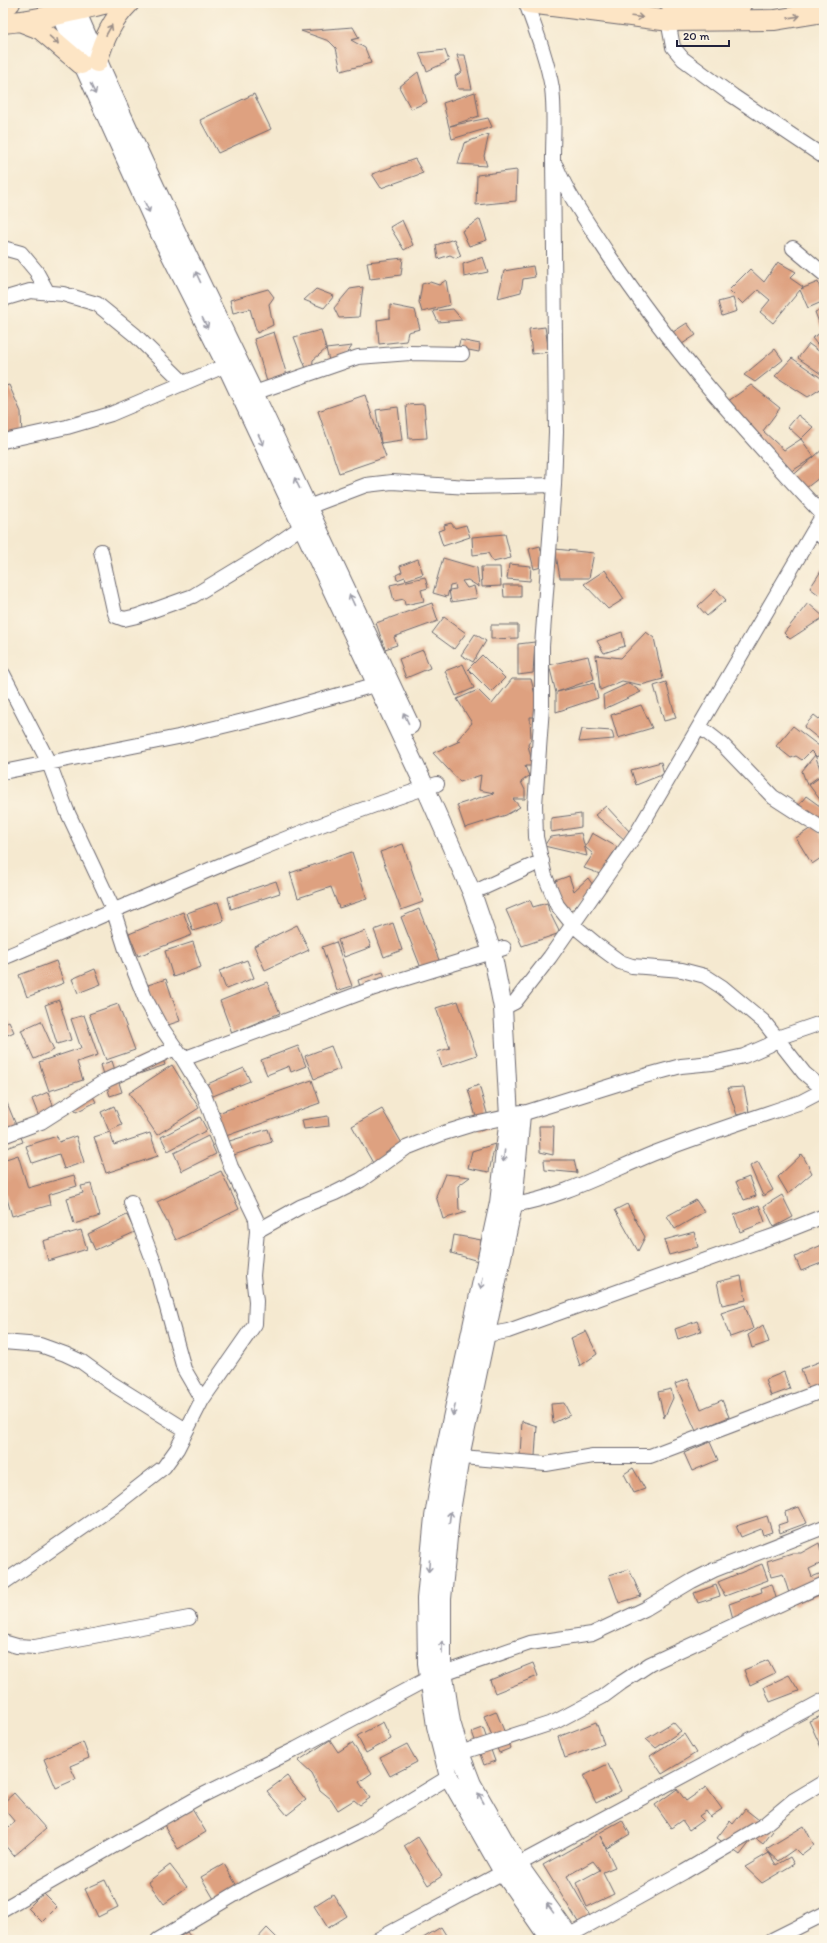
<svg xmlns="http://www.w3.org/2000/svg" width="827" height="1943" font-family="Itim,sans-serif">
<rect width="100%" height="100%" fill="#fcf5e5"/>
<filter id="ink" filterUnits="userSpaceOnUse"><feTurbulence type="fractalNoise" baseFrequency=".025" numOctaves="2"/><feDisplacementMap in="SourceGraphic" scale="8" xChannelSelector="R" yChannelSelector="G"/><feConvolveMatrix kernelMatrix="1 2 1 2 8 2 1 2 1" color-interpolation-filters="sRGB"/></filter>
<filter id="wash" filterUnits="userSpaceOnUse"><feTurbulence type="fractalNoise" baseFrequency=".012" numOctaves="4" result="noise"/><feDisplacementMap in="SourceGraphic" scale="16" xChannelSelector="R" yChannelSelector="G"/><feGaussianBlur stdDeviation="0.9" result="paint"/><feColorMatrix in="noise" values="0 0 0 0 0 0 0 0 0 0 0 0 0 0 0 0 0 1.4 0 .05"/><feComposite in="paint" operator="in"/></filter>
<g filter="url(#wash)">
<rect width="100%" height="100%" fill="#f5e9d0"/>
<g id="blocks">
<path fill="#dea180" d="M353,27l6,11 -8,2 14,8 6,15 -30,8 -5,-23 -7,-7 -28,-10z
M445,50l4,11 -22,10 -8,-18z
M457,55h8l7,34h-14l-3,-13 7,-4z
M418,72l9,30 -16,7 -12,-22z
M475,92l4,24 -29,10 38,-8 4,9 -40,12 -9,-36z
M254,94l17,35 -53,24 -18,-33z
M489,134l-5,22 3,10 -29,-2 6,-21z
M415,159l8,14 -42,15 -9,-14z
M517,170l-1,31 -40,4 1,-30z
M480,219l7,21 -18,6 -7,-15z
M402,220l11,25 -9,5 -14,-23z
M454,239l7,17 -5,2 -6,-3 -12,4 -2,-14z
M483,257l5,15 -24,5 -1,-13z
M403,258l-2,17 -31,4 -3,-17z
M778,262l18,10 -6,6 13,9 -2,2 17,-7 6,19 -16,7 -8,-18 -27,33 -13,-11 10,-12 -12,-10 -15,14 -14,-14 21,-21 14,13z
M533,266l2,11 -12,2 -2,13 -23,6 6,-27z
M446,280l4,25 -28,7 -3,-10 3,-18 8,-2 9,3z
M363,287l-4,30 -20,1 -5,-10 16,-19z
M268,289l6,8 -5,7 4,21 -16,8 -7,-24 -17,4 -3,-13z
M316,289l18,7 -10,12 -20,-8z
M733,298l4,13 -15,5 -4,-14z
M390,305l25,5 5,19 -12,3 -2,9 -27,3 -2,-24 13,-2z
M824,308v19l-3,1 -6,-16z
M453,309l9,11 -24,2 -5,-11z
M687,323l9,12 -17,11 -9,-12z
M545,327l4,25 -17,2 -3,-25z
M321,330l5,19 26,-3 -10,15 -12,3 -4,-15 -13,11 -1,10 -5,1 -13,-34z
M824,331v15l-3,3 -9,-11z
M274,332l14,47 -20,6 -14,-46z
M460,340l20,4 -1,8 -21,-4z
M809,344l15,11v21l-26,-18z
M775,349l8,11 -28,22 -11,-7z
M792,358l32,22v10l-2,-2 -14,9 -33,-21z
M9,385l12,27 1,26h-19v-51z
M751,385l29,23 -17,23 21,19 17,-11 13,18 -25,16 -65,-69z
M365,395l16,48 -5,-33 22,-3 4,33 -21,3 5,14 -47,16 -21,-62z
M424,404l3,34 -18,1 -3,-34z
M798,415l15,12 -12,12 -13,-12z
M824,448v26l-23,18 -12,-13z
M451,523l4,5 11,-3 4,12 -27,9 -5,-15 7,-2 -1,-4z
M505,534l6,24 -18,4 -5,-9 -15,2 -1,-18z
M540,546l5,20 -11,3 -5,-20z
M555,549l39,4 -5,25h-29z
M443,558l34,10 2,19 -11,-7 -6,1 5,7 7,-2 3,12 -26,4 -2,-12 7,-1 -1,-4 -5,1 -3,11 -14,-4z
M418,559l5,15 -17,6 -1,-3 -8,3 -1,-5 6,-3 -2,-6z
M509,564l22,2 -1,15 -23,-2z
M481,567h19l1,19 -19,1z
M823,568l1,22 -5,5 -9,-7z
M605,570l19,29 -16,10 -24,-25z
M425,577l3,11 -7,2 3,11 -19,4 -1,-6 -10,2 -4,-16z
M503,585h18v12h-17z
M716,589l10,11 -19,16 -9,-10z
M432,603l6,18 -44,16 3,8 -12,4 -9,-26z
M808,603l16,14 -34,22 -6,-6z
M444,617l22,16 -12,16 -22,-16z
M491,625h27v13l-27,1z
M622,632l3,14 -21,7 -7,-12z
M646,632l8,6 9,41 -22,6 -19,-4 -22,9 -4,-35 25,3z
M475,634l11,7 -13,21 -12,-7z
M535,642l-2,31 -15,2v-31z
M423,650l7,18 -24,10 -7,-19z
M482,655l23,23 -14,14 -23,-23z
M588,656l6,23 -37,13 37,-9 4,15 -42,14v-19l-7,-28z
M463,664l11,24 -18,8 -11,-25z
M512,679h19l5,20 1,18h-7l1,22 -3,6 5,21h-8l4,10 -8,6 4,8v9h-12l7,8 -14,8 -41,13 -8,-23 37,-12 -15,-3 2,-15 -21,7 -27,-29 27,-12 -3,-1 15,-17 -15,-24 21,-9 14,14z
M666,682l10,36 -12,3 -10,-35z
M629,683l12,9 -37,17 -1,-14z
M641,705l11,23 -34,10 -7,-23z
M814,715l5,4 3,-3 2,2v14l-5,7 -15,-12z
M793,726l30,23 -6,8 -6,-6 -9,9 -6,-4 -5,2 -15,-12z
M582,729l30,2 2,8 -35,3z
M815,755l7,19 -15,11 -5,-14z
M661,762l3,12 -28,11 -5,-15z
M820,777l4,6v22l-15,-20z
M806,796l18,13v4l-5,7 -20,-15z
M606,806l24,26 -6,7 -29,-24z
M581,814v13l-30,5v-14z
M814,826l10,15v15l-12,8 -16,-26z
M581,833l6,23 -43,-10 6,-9z
M592,833l25,14 -17,27 -16,-6 9,-14 -8,-7z
M403,844l20,58 -22,8 -21,-58z
M352,852l15,47 -28,9 -8,-21 -33,11 -8,-25z
M569,876l5,15 14,-13 7,10 -22,21 -8,2 -13,-29z
M276,881l4,12 -49,16 -3,-12z
M530,900l3,7 14,-4 2,8 11,22 -38,13 -16,-36z
M218,902l6,19 -31,10 -6,-18z
M419,909l22,56 -18,8 -22,-56z
M183,912l9,23 -54,21 -9,-22z
M393,923l9,27 -18,7 -10,-27z
M297,925l12,25 -44,20 -11,-24z
M365,931l6,16 -27,10 -6,-17z
M193,942l8,25 -28,10 -8,-26z
M336,942l16,44 -15,5 -15,-44z
M247,960l7,18 -28,11 -7,-18z
M56,961l8,22 -37,14 -8,-22z
M95,969l6,15 -23,9 -6,-14z
M383,972l6,16 -26,9 -5,-17z
M166,979l14,42 -18,6 -14,-42z
M267,982l13,31 -48,20 -12,-32z
M59,1000l12,40 -14,4 -12,-39z
M458,1001l19,54 -35,12 -5,-15 13,-4 -14,-40z
M118,1004l17,46 -29,10 -17,-46z
M84,1015l14,40 -21,7 6,18 -34,11 -10,-29 42,-14 -10,-29z
M9,1021l5,11 -11,5v-13z
M41,1021l13,29 -20,9 -13,-29z
M298,1046l8,20 -15,6 -2,-6 -22,9 -6,-15z
M331,1046l9,23 -26,10 -9,-23z
M160,1051l5,14 -29,10 -5,-13z
M112,1061l10,31 -12,4 -10,-31z
M172,1065l27,43 -42,27 -28,-42z
M244,1068l6,13 -42,17 -5,-12z
M312,1080l8,23 -97,34 -8,-23z
M479,1085l12,42 -11,4 -12,-42z
M87,1086l9,16 -20,10 -8,-16z
M744,1087l5,25 -12,3 -9,-27z
M48,1092l7,19 -16,6 -7,-18z
M7,1103l16,39 -17,6 -3,-8v-36z
M114,1106l8,19 -13,6 -8,-19z
M382,1109l21,36 -30,18 -21,-37z
M328,1116l1,10 -25,3 -2,-9z
M200,1117l7,13 -39,21 -7,-14z
M539,1126h15l-1,29 -13,-3z
M268,1129l4,13 -44,15 -5,-14z
M110,1132l4,13 36,-12 8,23 -52,17 -12,-36z
M57,1136l2,6 17,-6 8,26 -20,7 -5,-15 -27,9 -6,-17z
M208,1136l8,18 -34,17 -8,-18z
M495,1144l-6,28 -21,-4 4,-17z
M802,1154l10,19 -24,21 -10,-17z
M18,1155l10,33 46,-13 3,11 -29,9 2,10 -38,11 -9,-31v-25z
M544,1160h30l3,13 -32,-3z
M758,1162l15,28 -10,6 -13,-30z
M221,1171l18,38 -63,31 -19,-38z
M445,1174l25,3 -12,9 1,24 8,2 -24,7 -7,-23z
M749,1177l7,19 -12,4 -8,-18z
M91,1184l9,32 -26,8 -7,-26 16,-5 -2,-7z
M782,1195l11,22 -19,10 -10,-21z
M696,1200l8,12 -29,17 -8,-13z
M627,1204l18,33 -7,14 -23,-41z
M759,1205l6,17 -25,10 -6,-17z
M127,1215l8,17 -40,18 -7,-16z
M81,1230l6,19 -39,12 -5,-20z
M694,1232l4,15 -29,8 -5,-15z
M454,1235l27,5 -3,21 -27,-8z
M824,1244v18l-23,9 -6,-14z
M741,1276l5,24 -24,5 -5,-23z
M745,1305l8,24 -23,8 -9,-24z
M697,1321l4,10 -23,8 -3,-10z
M763,1325l6,17 -17,6 -4,-13z
M586,1331l11,23 -17,12 -9,-28z
M824,1360v23l-16,6 -7,-20z
M784,1372l6,17 -19,7 -6,-16z
M688,1379l13,30 21,-9 7,17 -33,14 -21,-47z
M671,1389l2,9 -9,20 -6,-26z
M564,1403l6,12 -17,8 -2,-19z
M522,1421l15,5 -2,30 -15,-1z
M710,1442l8,18 -26,11 -8,-18z
M633,1468l12,21 -11,4 -10,-19z
M799,1507l8,16 -27,10 -2,-8 9,-3 -2,-10z
M767,1516l5,16 -9,3 -2,-6 -20,8 -5,-11z
M819,1543l5,19 -15,7 3,8 12,-5v21l-31,13 -10,-32 -12,3 -4,-16 25,-8h9z
M762,1564l6,16 -43,16 -7,-14z
M629,1569l12,27 -22,7 -10,-28z
M772,1584l8,27 -45,15 -6,-22 33,-12 -1,-4z
M716,1585l4,11 -22,7 -4,-10z
M768,1660l7,13 -25,12 -6,-15z
M533,1663l5,13 -43,17 -5,-13z
M789,1675l10,16 -29,11 -6,-15z
M496,1711l15,37 -12,5 -15,-37z
M824,1715v39l-15,-33z
M383,1722l8,17 -25,14 -9,-17z
M596,1722l8,22 -39,14 -7,-21z
M673,1722l8,9 -25,17 -10,-9z
M483,1728l12,33 -11,4 -12,-33z
M684,1734l12,19 -34,21 -12,-18z
M330,1740l8,12 14,-9 20,30 -13,9 11,16 -10,7 -6,-5 -16,10 -7,-11 -11,-9 -8,-16 -14,-13z
M83,1742l6,16 -19,8 6,13 -20,9 -12,-29z
M407,1744l10,18 -27,14 -10,-18z
M608,1764l13,27 -25,12 -13,-27z
M287,1776l19,24 -19,15 -20,-24z
M706,1787l16,22 -12,8 -4,-6 -7,5 4,4 -14,10 -7,-10 -11,8 -16,-23 22,-16 9,12z
M14,1793l32,36 -32,27 -11,-13v-24l6,8 6,-5 -12,-14v-5z
M192,1809l14,23 -28,17 -14,-24z
M745,1809l28,22 -10,13 -9,-7 -14,18 -23,-17 13,-17 3,3z
M622,1820l8,14 -23,14 -7,-12 15,31 -12,5 11,22 -27,13 -11,-24 24,-13 -7,-9 -26,15 23,40 -12,6 -35,-57z
M804,1826l10,19 -13,10 -6,-6 -17,12 -9,-8 7,12 14,-8 4,7 -32,19 -17,-16 24,-14 -3,-4z
M418,1837l24,39 -14,9 -24,-39z
M224,1864l13,22 -23,13 -13,-22z
M170,1865l17,22 -23,17 -16,-22z
M105,1880l13,27 -20,10 -13,-28z
M43,1893l14,14 -15,15 -14,-14z
M333,1894l14,22 -19,12 -14,-22z
M441,1927l8,13h-29z
M267,1928l11,11 -22,1z
M187,1932l6,8h-18z"/>
</g>
</g>
<g filter="url(#ink)">
<use href="#blocks" fill-opacity="0" stroke="#6c686f" stroke-width="1"/>
<g fill="none" stroke-linecap="round" stroke-linejoin="round">
<g stroke="#6c686f" stroke-width="16">
<path id="minor" d="M526,3c10,28 21,56 26,85 3,24 1,47 1,71l3,273 -2,53 -12,161v61l-7,98 1,32 9,39 12,29 16,20 28,23 19,14 12,4 50,4 23,6 17,11 42,35 40,51 20,17
M669,13l1,18 3,16 10,12 50,37 91,61
M556,166c13,31 33,59 52,88 62,94 138,179 215,261
M3,248l18,5 15,18 12,22
M793,248l31,26
M3,299l27,-8 33,3 34,10 38,31 49,48
M254,393l104,-36 52,-4 52,1
M3,441l64,-14 44,-13 125,-53
M308,507l58,-22 26,-3 76,5 86,-2
M815,528l9,11
M101,551l13,59 2,6 8,3 13,-3 56,-20 71,-43 46,-32
M3,674l46,89 18,48 46,98 14,44 18,45 14,26 24,35 20,33 28,75 25,52 1,12 -4,45 3,25 -1,23 -53,76 -25,49 -13,18 -50,39 -111,77
M700,727l23,18 50,52 51,33
M3,772l175,-35 86,-21 121,-34
M483,888l59,-27
M3,958c144,-61 285,-126 434,-174
M503,1008l12,-6 35,-45 88,-126 186,-318
M183,1059l191,-71 130,-40
M3,1136l38,-14 66,-42 68,-32
M131,1202l25,66 28,101 18,31
M513,1205c49,-8 93,-32 139,-51 49,-19 99,-35 149,-52l23,-12
M257,1231l43,-24 35,-14 26,-13 45,-32 38,-15 26,-8 51,-11 109,-34 51,-14 31,-3 32,-7 25,-11 8,-7 47,-16
M486,1335l22,-4 268,-96 48,-19
M3,1342l37,3 25,9 17,8 29,21 75,47
M450,1456l96,8 47,-8h57l174,-66
M3,1642l14,4 18,1 154,-29
M460,1753l95,-31 47,-25 19,-14 29,-19 174,-80
M3,1909l198,-113 95,-47 133,-71 101,-35 62,-9 53,-25 47,-28 22,-11 110,-43
M158,1940l91,-54 111,-55 89,-54
M377,1940l447,-240
M561,1940l123,-68 80,-47 30,-25 30,-18
M772,1940l52,-26"/>
</g>
<g stroke="#6c686f" stroke-width="20">
<path id="tertiary" d="M55,3l101,223 70,139 199,422 47,106 20,59 11,56 6,109 -10,86 -55,252 -10,62 -8,82 1,64 9,63 13,51 54,95 47,68
M73,3c56,133 119,262 182,392 52,109 104,219 155,330
M521,1114l-8,91 -53,252 -10,60 -8,82v65l9,58 9,31 12,31 45,79 55,77"/>
</g>
<g stroke="#6c686f" stroke-width="22">
<path id="secondary" d="M529,3l141,18 105,-1 49,-8
M670,3h72
M3,5l7,-2
M22,22l18,7 41,35
M3,23c36,-3 70,-12 105,-20
M97,62c7,-23 15,-42 32,-59"/>
</g>
<use href="#minor" stroke="#fff" stroke-width="14"/>
<use href="#tertiary" stroke="#fff" stroke-width="18"/>
<use href="#secondary" stroke="#fde5c5" stroke-width="20"/>
</g>
<defs><path id="oneway-shaft" d="M-6 0H5M1.5-3L5.5 0L1.5 3" fill="none" stroke-width="1.6" stroke-linecap="round" stroke-linejoin="round"/></defs>
<g stroke="#9a8d87">
<use href="#oneway-shaft" transform="translate(637 17) rotate(7)"/>
<use href="#oneway-shaft" transform="translate(794 17) rotate(-8)"/>
<use href="#oneway-shaft" transform="translate(109 30) rotate(-61)"/>
<use href="#oneway-shaft" transform="translate(54 40) rotate(41)"/>
</g>
<g stroke="#9c9ca7">
<use href="#oneway-shaft" transform="translate(93 89) rotate(65)"/>
<use href="#oneway-shaft" transform="translate(147 207) rotate(65)"/>
<use href="#oneway-shaft" transform="translate(198 277) rotate(-115)"/>
<use href="#oneway-shaft" transform="translate(205 323) rotate(63)"/>
<use href="#oneway-shaft" transform="translate(261 440) rotate(65)"/>
<use href="#oneway-shaft" transform="translate(297 483) rotate(-116)"/>
<use href="#oneway-shaft" transform="translate(352 600) rotate(-115)"/>
<use href="#oneway-shaft" transform="translate(406 718) rotate(-115)"/>
<use href="#oneway-shaft" transform="translate(504 1156) rotate(96)"/>
<use href="#oneway-shaft" transform="translate(482 1283) rotate(102)"/>
<use href="#oneway-shaft" transform="translate(454 1410) rotate(103)"/>
<use href="#oneway-shaft" transform="translate(450 1517) rotate(-83)"/>
<use href="#oneway-shaft" transform="translate(429 1566) rotate(95)"/>
<use href="#oneway-shaft" transform="translate(442 1647) rotate(-90)"/>
<use href="#oneway-shaft" transform="translate(481 1798) rotate(-119)"/>
<use href="#oneway-shaft" transform="translate(550 1908) rotate(-126)"/>
</g>
</g>
<rect width="827" height="1943" fill="none" stroke="#fcf5e5" stroke-width="16"/>
<path d="M677 40v6h52v-6" fill="none" stroke="#22223b" stroke-width="2"/>
<text x="683" y="40" font-size="12" fill="#22223b" stroke="#fcf5e5" stroke-width="3" paint-order="stroke">20 m</text>
</svg>
